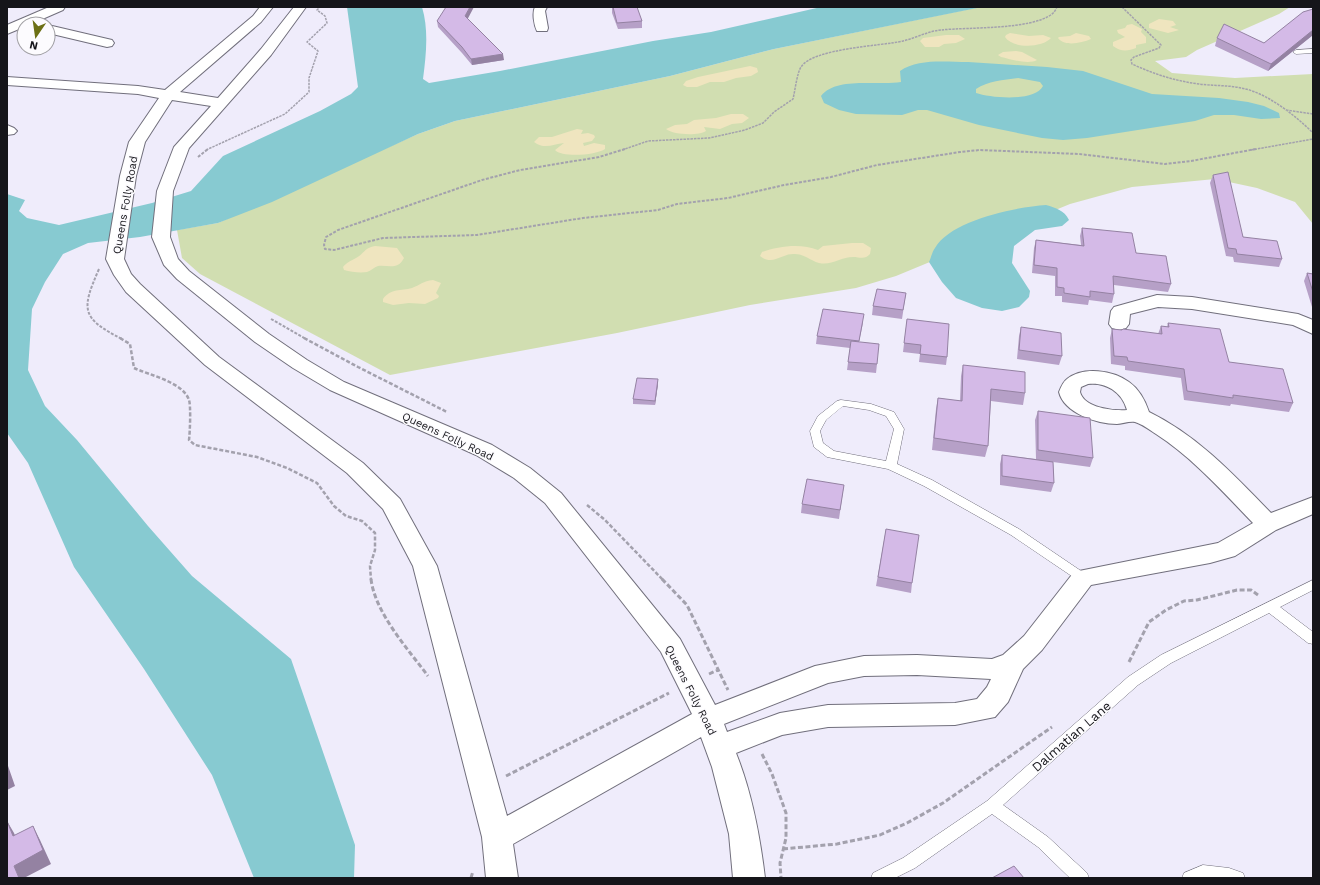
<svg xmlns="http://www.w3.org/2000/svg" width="1320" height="885" font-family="'Work Sans',sans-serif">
<rect width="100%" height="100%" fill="#efecfb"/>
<path fill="#d1deb1" d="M980,7h310l-11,7 -82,36 -11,7 -31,4 17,12 63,5 78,-4v150l-18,-22 -38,-14 -42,-9 -83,8 -62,17 -174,72 -40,12 -106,17 -133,28 -227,42 -190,-101 -18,-16 -5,-28 41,-7 200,-89 37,-13 215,-45 104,-27z"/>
<path fill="#efe5bf" d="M1159,19l14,2 3,4 -6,2 9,3 -11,3 -19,-5v-4z
M1132,24l10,5 -1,3 5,5v6l-10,2v3c-8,3 -15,4 -23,-2v-4l12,-5 -7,-4 -1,-3 8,-2 2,-3z
M1010,33l19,3 14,-1 8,3c-9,10 -38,11 -46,-1l1,-2z
M1076,33l13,3 2,3c-10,4 -26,8 -33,-1l1,-1 11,-1z
M946,35h13l6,4 -9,4 -12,1 -5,3h-14l-5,-6 3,-3z
M1016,51l6,1 15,8c-9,5 -27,-1 -36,-3l-3,-2 5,-3z
M750,66l7,2 1,4 -7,4 -15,2 -12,4h-14l-13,5h-10l-4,-2 3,-4 12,-4z
M731,114h12l6,4 -7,5 -10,1 -12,5 -16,-2 2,4c-8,5 -32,4 -40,-2l9,-4 12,-1 7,-4 22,-2z
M577,129l6,1 -2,4 7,-1 6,2 1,2 -3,4 -9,2 1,3 10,-3 11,2v4c-8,6 -43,9 -50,1l9,-7c-11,1 -19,7 -30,-1l5,-5h13z
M852,243h11l8,5 -1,6c-5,6 -10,3 -17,3 -12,0 -22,9 -34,6 -10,-3 -16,-10 -26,-9 -12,0 -20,12 -33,2l2,-4c17,-6 39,-9 56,-2l5,-4z
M375,246l22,2 7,10c-6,12 -15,7 -26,8 -4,1 -7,5 -11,6 -7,1 -16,0 -23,-2l-1,-3c4,-5 8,-6 13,-9 9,-5 8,-10 19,-12z
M433,280l8,3 -5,10 3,3 -1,2 -13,6 -16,-1 -16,2 -10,-3v-3c8,-11 18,-8 29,-11 8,-3 11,-7 21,-8z"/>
<path fill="#87cad1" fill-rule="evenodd" d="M347,7h75c7,23 4,49 1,72l6,4 71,-12 153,-30 58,-9 110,-25h161l-208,42 -104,27 -215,45 -37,13 -146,68 -54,21 -78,14 -52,6 -25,11 -18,28 -13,27 -4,61 17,36 32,34 71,86 44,50 99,83 64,186 -1,33h-100l-42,-103 -68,-106 -70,-102 -46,-104 -21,-30v-239l18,6 -6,11 8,7 32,7 93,-22 39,-12 32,-35 97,-45 31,-17 7,-7z
M968,62l79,5 36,4 69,23 67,4 29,4 16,4 15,7 1,5 -19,1 -27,-4h-20l-19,6 -108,17 -24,2 -21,-2 -63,-13 -52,-15h-9l-16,5 -46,-1 -17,-4 -15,-7 -3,-7c15,-20 58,-10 80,-14l-1,-11c18,-13 47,-9 68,-9zM1018,78l22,4 3,4c-8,16 -52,12 -67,7v-4c12,-8 27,-9 42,-11z
M1046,205c10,3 18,5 23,15l-7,6 -27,4 -21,16 -2,17 18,28 -1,6 -10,10 -17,4 -20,-3 -26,-10 -14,-16 -13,-20c2,-4 3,-10 6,-14 16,-28 81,-41 111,-43z"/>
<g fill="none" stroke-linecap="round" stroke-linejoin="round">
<g stroke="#716f7c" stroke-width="1">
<path id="service" d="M1313,49v4l-17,1 -3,-2 3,-2z
M841,400l30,4 23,8 10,17 -7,35 35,16 87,49 68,46 2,3 -2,3 -4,1 -4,-1 -68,-46 -87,-49 -36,-17 -61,-12 -13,-10 -4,-16 8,-15 19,-15zM843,406l26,4 17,6 8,13 -8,32 -52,-10 -11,-8 -3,-12 6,-11z
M1313,580v10l-33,17 33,25v12l-5,-1 -39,-30 -98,50 -33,22 -135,120 45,32 39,36 2,5h-19l-32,-31 -46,-33 -77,54 -20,10h-24l2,-5 30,-15 84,-57 141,-124 33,-22z
M1203,865l26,3 14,5 2,5h-63l2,-5z"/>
</g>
<g stroke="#716f7c" stroke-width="2">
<path id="minor" d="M49,7h16l-2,3 -32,14h-7v3l-17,7v-9z
M260,7h13l-12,15 -81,70 38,6 43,-49 33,-42h12l-35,48 -82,93 -16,43 -3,46 8,22 11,12 80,63 38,26 37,22 148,63 38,23 31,25 119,146 35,66 100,-39 49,-10 53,-1 75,4 11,-4 21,-19 50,-64 144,-29 35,-20c-31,-32 -60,-65 -97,-89 -6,-4 -14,-10 -21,-12 -6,-1 -13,2 -18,2 -20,0 -53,-11 -58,-32 2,-5 4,-10 8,-13 16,-13 46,-9 62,3 10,7 16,18 20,30 49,24 85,63 122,101l42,-16v17l-37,16 -41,26 -25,7 -119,22 -49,65 -19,19 -15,33 -13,15 -40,8 -127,2 -46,8 -46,18c16,40 24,83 29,125h-32l-4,-44 -17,-67 -11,-30 -188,107 5,34h-32l-4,-41 -69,-271 -30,-57 -36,-36 -142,-108 -79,-73 -12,-17 -8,-16 14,-83 9,-34 30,-44 -21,-4 -131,-9v-8l131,9 27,4 88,-74zM172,100l39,6 -37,41 -17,44 -5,46 12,28 13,14 78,63 38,26 37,22 146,65 38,23 31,25 116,149 31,62 -185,102 -70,-250 -37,-67 -37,-36 -144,-106 -79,-73 -9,-10 -7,-15 12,-83 9,-34zM1088,384c18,-2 34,8 39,26 -14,1 -43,-2 -47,-18l1,-5zM917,675l74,4 -4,8 -10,12 -22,4 -127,2 -48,8 -53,19 -3,-8 104,-41 36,-7z
M535,7h12l-2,4 3,17 -1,3h-10c-3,-6 -5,-18 -2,-24z
M48,25l64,15 2,3 -2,3 -5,1 -59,-14z
M7,125l7,3 3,3 -3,3 -7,1z
M1157,295l35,2 106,17 15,6v14l-20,-9 -101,-16 -34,-2 -28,7 -1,10 -3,4 -7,2 -7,-2 -3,-4 2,-13 3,-4z"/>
</g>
<path stroke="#a3a1ad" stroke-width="1.5" stroke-dasharray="2.5 1" stroke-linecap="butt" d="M1122,7l39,38 -2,3 -25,9 -3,3 1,4c22,10 43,17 67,20 14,2 29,1 42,4 25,4 55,28 72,45
M1286,110l27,4
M206,150l79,-36 24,-22v-14l9,-27 -11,-9 20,-19 -2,-7 -8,-6 3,-3
M622,150l26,-9 61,-3 36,-8 18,-7 11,-11 19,-13c2,-8 4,-26 8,-32 12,-19 81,-21 102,-26 13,-3 25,-10 38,-11 28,-3 90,0 111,-16 2,-1 4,-5 5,-7
M1251,150l62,-11"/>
<path stroke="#a3a1ad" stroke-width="2" stroke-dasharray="3 1.5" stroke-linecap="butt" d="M625,149l-26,8 -79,13 -38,10 -144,50 -12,7 -2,8 1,4 9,1 49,-12 94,-3 106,-17 75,-8 19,-6 51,-6 56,-13 47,-8 46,-12 83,-13 20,-2 99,4 86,10 26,-3 65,-12
M198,157l10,-8
M99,269c-18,41 -18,49 23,70
M271,319l35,20"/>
<path stroke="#a3a1ad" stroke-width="2.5" stroke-dasharray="4 2" stroke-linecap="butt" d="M120,338l10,6 4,24c15,7 49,14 55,32 2,6 1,32 0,40l6,5 62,12 30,11 30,15 17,23 12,10 16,5 13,12v17l-5,16 1,14
M304,338l54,29 89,45
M587,505l18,15 58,60"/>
<path stroke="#a3a1ad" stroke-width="3" stroke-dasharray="5 2.5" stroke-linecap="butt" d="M371,579c4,34 37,70 57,97
M662,579l25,26 41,85
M1129,662l20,-40 17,-12 18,-9 13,-1 40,-10h14l7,5
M709,674l9,-4
M762,754l10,20 14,39v25l-6,25 1,15
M506,776l163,-83
M783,849l54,-5 43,-9 27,-12 36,-20 109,-76
M471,878l2,-7"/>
<use href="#service" fill="#fff" fill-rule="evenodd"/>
<use href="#minor" fill="#fff" fill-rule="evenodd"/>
</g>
<path fill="#b6a0c7" d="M612,7l30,14v7l-24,1 -6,-16z
M1313,9v26l-45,36 -53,-25 2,-8 47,5z
M468,19l36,41 -32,5 -10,-12 -24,-26 -1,-6z
M1213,175l30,62 39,22 -3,8 -45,-5 -1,-5 -7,-1 -16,-73z
M1082,228l54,25 35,31 -3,8 -54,-7v9l-2,9 -23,-3 -1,5 -26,-3v-6h-7v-20l-23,-3 2,-25 2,-8 45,5 -1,-9z
M1307,273l6,1v33h-1l-8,-26z
M906,293l-4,26 -30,-4 1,-9z
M907,319l40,38 -1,8 -27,-3 1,-8 -17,-2z
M863,323l-4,19 18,22 -1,9 -29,-3 3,-22 -34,-4 1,-8z
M1168,323l125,80 -4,9 -58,-8 -1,2 -46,-6 -3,-22 -56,-8v-4l-14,-2 -1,-26 2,-9 46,5 3,-8 6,1z
M1021,327l41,29 -3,9 -42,-6 2,-23z
M963,365l62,28 -2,12 -32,-4 -3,45 -3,11 -53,-7 4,-41 2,-11 22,3 1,-25z
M658,384l-3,21 -22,-1v-5z
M1038,411l55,47 -3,9 -37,-5 1,21 -3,9 -51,-7v-21l2,-9 34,4 -1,-39z
M844,485l-5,34 -38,-6 1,-9z
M886,529l26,54 -1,10 -35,-7z"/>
<path fill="#9482a2" d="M470,7h4l-8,15 -1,-6z
M1313,30v5l-45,36 3,-7z
M503,54l1,6 -32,5 -1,-6z
M658,379v5l-3,21v-4z
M7,763l8,23 -8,4z
M7,821l7,12 7,17 -8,-14z
M33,826l7,14 11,24 -27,14h-5l-5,-12z"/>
<path fill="#d4bae7" stroke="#9482a2" d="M446,7h24l-5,9 38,38 -32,5 -9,-12 -25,-26z
M613,7h24l5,14 -25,2z
M1313,9v21l-42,34 -54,-26 7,-14 40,19 39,-31z
M1228,172l15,65 34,4 5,18 -45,-5 -1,-5 -8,-1 -15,-73z
M1082,228l50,5 4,20 30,3 5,28 -58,-8 1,18 -24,-3v6l-26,-4v-5l-7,-1v-19l-23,-3 2,-25 48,6z
M1307,273l6,1v18z
M877,289l29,4 -3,17 -30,-4z
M823,309l41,5 -5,27 -42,-5z
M907,319l42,5 -2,33 -27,-3 1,-9 -17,-2z
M1168,323l52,6 9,33 54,7 10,34 -60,-8v3l-46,-7 -3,-22 -56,-8 -1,-4 -13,-1 -2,-27 10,1 1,-1 39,5 -1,-8 8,1z
M1021,327l40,6 1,23 -43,-6z
M851,341l28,3 -2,20 -29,-2z
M963,365l62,7v21l-34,-4 -3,57 -54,-8 4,-40 24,3z
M637,378l21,1 -3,22 -22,-2z
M1038,411l52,7 3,40 -55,-8z
M1002,455l51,7 1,21 -52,-7z
M807,479l37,6 -4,25 -38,-6z
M886,529l33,6 -7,48 -34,-6z
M7,821l6,15 20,-10 10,24 -29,16 5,12h-12z
M1014,866l10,12h-32z"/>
<g text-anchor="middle" stroke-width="3" stroke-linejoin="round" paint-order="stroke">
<g font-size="11" fill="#15151a" stroke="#fcfbfe">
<text transform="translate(125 205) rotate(-80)" y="4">Queens Folly Road</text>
<text transform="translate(448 436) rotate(25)" y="4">Queens Folly Road</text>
<text transform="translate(691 690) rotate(63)" y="4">Queens Folly Road</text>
</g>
<g font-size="13" fill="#15151a" stroke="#fcfbfe">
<text transform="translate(1071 736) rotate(-41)" y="5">Dalmatian Lane</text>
</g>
</g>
<rect width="1320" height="885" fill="none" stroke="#15151a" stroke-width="16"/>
<g transform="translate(36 36) rotate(193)"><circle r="19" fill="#fcfbfe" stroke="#a09fa3"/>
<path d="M0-3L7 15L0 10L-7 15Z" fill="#6c7015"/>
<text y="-6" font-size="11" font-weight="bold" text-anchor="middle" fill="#15151a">N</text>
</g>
</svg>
